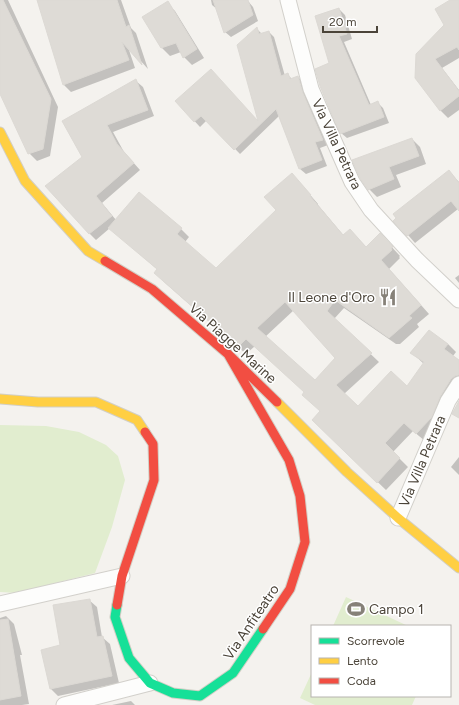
<svg xmlns="http://www.w3.org/2000/svg" width="459" height="705" font-family="Figtree,sans-serif">
<rect width="100%" height="100%" fill="#f4f2ee"/>
<path fill="#e1edcf" d="M0,425l46,1 33,6 27,13 12,11 7,24 -13,47 -17,46 -79,20 -16,-1z
M346,597l62,29h-75z
M312,672v24h104l-4,9h-97l-15,-7z"/>
<path fill="#0003" fill-rule="evenodd" d="M0,0h8l50,107 -8,49 -13,5 -8,-8 -29,-61z
M38,0h83l10,28 5,5 12,36 -20,-22 7,21 -64,24 -7,-7z
M211,0l37,1 5,6 5,14 -27,16 -6,-5 -7,-22 -6,-5z
M452,0h7v58l-17,10 17,22v20l-11,8 -8,-8 -24,-33 29,-52z
M167,3l8,8 29,47 -12,7 -8,-8 -3,-5 -11,4 -8,-8z
M339,9l6,6 7,24 -8,3 27,63 6,-3 6,6 6,15 -42,15 -6,-5 -11,-70z
M257,29l5,5 7,-2 5,5 11,39 3,-1 4,4 6,-2 5,5 25,63 -8,3 7,18 -21,8 -6,-5 -21,-53 -39,38 -33,-34 -7,7 -24,-26 84,23z
M136,81l7,6 11,29 -41,16 11,20 16,18 -38,33 14,17 23,-27 42,36 8,8 -4,5 31,27 61,-59 23,-27 18,21v1l26,31 6,-6 17,18 21,-5 12,13 -1,1 1,1 -11,11 40,45 -12,10 2,3 -19,17h-4l-52,-36 -10,11 45,43 -35,32 15,13 48,-20 17,-23 -13,-12 18,-20 19,12 8,8 -3,4 6,5v27l-34,53 -12,-10 -20,21 15,15 -22,23 -73,-70 8,-9 -16,-19 -50,-46 -9,8 -83,-73 -5,-11 -48,-42 -14,12 -7,-7 -5,-76zM294,310l42,48 -21,24 -50,-45z
M412,139l8,8 6,17 -30,11 5,12 -24,10 -8,-8z
M449,171l10,11v27h-1l-43,34 -7,-8z
M459,275v8l-4,-5z
M459,457v18l-8,-8z
M89,600l8,7 5,30 8,7 9,39 -61,13 -7,-7z
M6,616l8,8 8,31h-2l9,49 -7,1h-22v-87z
M131,701l4,4h-23z"/>
<path fill="#dedbd6" stroke="#dcd9d4" fill-rule="evenodd" d="M0,0h3l48,99 -8,50 -15,5 -28,-60z
M37,0h80l9,27 3,-2 13,40 -20,-23 7,18 -66,25z
M213,0h35l5,15 -29,18z
M450,0h9v50l-2,-3 -22,12 24,32v5l-19,15 -25,-33 1,-24 28,-29 -9,-16z
M168,1l29,48 -14,9 -7,-15 -15,5 -19,-31z
M339,8l8,26 -8,2 30,69 9,-4 6,16 -44,17 -20,-48 -5,-17 14,-6 -14,-47z
M257,27l2,7 10,-3 12,45 7,-3 2,6 8,-3 5,17 20,47 -8,2 7,18 -23,9 -23,-60 -42,41 -33,-34 -7,6 -19,-21 36,-32 47,52 -21,-76z
M136,79l12,31 -41,15 10,19 17,19 -38,33 16,20 -23,18 -44,-48 37,-29 -20,-36z
M412,138l7,18 -30,11 5,12 -26,11 -8,-12 -8,-18z
M449,170l10,13v28l-8,-10 -44,35 -14,-15 3,-3 -3,-4z
M292,173l19,22 -1,1 33,39 7,-6 16,18 14,-14 13,14 -2,1 1,2 -11,10 40,45 -12,11 3,2 -23,20 -54,-38 -8,11 45,42 -36,32 22,21 33,-35 16,15 17,-24 -14,-9 19,-23 19,14 -4,5 15,11v15l-4,1 -4,3 -11,18 -8,20 -16,17 -12,-11 -19,20 15,15 -23,25 -65,-63 8,-9 -18,-16 2,-3 -58,-53 -8,8 -84,-74 3,-4 -49,-41 31,-36 43,36 -5,6 39,34 60,-58 -12,-13zM285,302l50,56 -20,22 -58,-52z
M459,401v17l-7,-4z
M90,599l7,38 6,-1 9,40 -62,13 -9,-39 19,-5 -7,-40z
M8,619l13,77 -21,4v-80z"/>
<g fill="none" stroke-linecap="round" stroke-linejoin="round">
<g stroke="#d2d0cb" stroke-width="17">
<path id="street" d="M288,0l23,89 41,93 19,28 46,50 42,40
M398,518l50,-117 11,-17
M0,604l122,-28
M64,705l86,-22"/>
</g>
<g stroke="#d2cfc5" stroke-width="11">
<path id="fast" d="M117,605l-2,12 14,41 21,25 23,10 27,3 33,-23 30,-44"/>
</g>
<g stroke="#d2cfc5" stroke-width="11">
<path id="slow" d="M0,132l25,49 63,70 17,10
M0,399l38,3h58l41,18 8,12
M277,402l70,70 51,46 61,50"/>
</g>
<g stroke="#d2cfc5" stroke-width="11">
<path id="jam" d="M105,261l47,28 76,65 49,48
M228,354l61,106 11,36 5,46 -15,47 -27,40
M117,605l5,-29 32,-96 -1,-36 -8,-12"/>
</g>
<use href="#street" stroke="#fdfdfc" stroke-width="15"/>
<use href="#fast" stroke="#16e098" stroke-width="9"/>
<use href="#slow" stroke="#ffcf43" stroke-width="9"/>
<use href="#jam" stroke="#f24e42" stroke-width="9"/>
</g>
<defs>
<g id="restaurant-bare" transform="scale(1.38)"><path d="M-5-6h1v4h1v-4h1v4h1v-4h1v5L-1.5 .5V6h-2V.5L-5-1ZM5-6V6H3V1.5H1.5Q1.5-4 5-6Z" fill="#868178" stroke="#fff" stroke-width="2.5" paint-order="stroke"/></g>
<g id="stadium-bare" transform="scale(1.38)"><path d="M0-5a6.5 5 0 1 0 0 10a6.5 5 0 1 0 0-10ZM-3.5-1.8h7v3.6h-7Z" fill="#868178" stroke="#fff" stroke-width="2.5" paint-order="stroke"/></g>
</defs>
<g fill-rule="evenodd">
<use href="#restaurant-bare" x="388" y="297"/>
<use href="#stadium-bare" x="356" y="609"/>
</g>
<g text-anchor="middle" stroke-width="3" stroke-linejoin="round" paint-order="stroke">
<g font-size="14" fill="#4b4439" stroke="#fff">
<text transform="translate(337 144) rotate(65)" y="5">Via Villa Petrara</text>
<text transform="translate(233 343) rotate(42)" y="5">Via Piagge Marine</text>
<text transform="translate(422 461) rotate(-67)" y="5">Via Villa Petrara</text>
<text transform="translate(251 622) rotate(-56)" y="5">Via Anfiteatro</text>
</g>
<g font-size="14" fill="#4b4439" stroke="#fff" text-anchor="end">
<text x="375" y="302">Il Leone d'Oro</text>
<text x="369" y="614" text-anchor="start">Campo 1</text>
</g>
</g>
<rect x="311" y="625" width="140" height="72" fill="#ffffff" stroke="#b7b4b0"/>
<rect x="319" y="638" width="20" height="6" fill="#16e098" stroke="#b7b4b0"/>
<text x="347" y="645" font-size="12" fill="#4b4439">Scorrevole</text>
<rect x="319" y="658" width="20" height="6" fill="#ffcf43" stroke="#b7b4b0"/>
<text x="347" y="665" font-size="12" fill="#4b4439">Lento</text>
<rect x="319" y="678" width="20" height="6" fill="#f24e42" stroke="#b7b4b0"/>
<text x="347" y="685" font-size="12" fill="#4b4439">Coda</text>
<path d="M323 26v6h54v-6" fill="none" stroke="#4b4439" stroke-width="2"/>
<text x="329" y="26" font-size="12" fill="#4b4439" stroke="#ffffff" stroke-width="3" paint-order="stroke">20 m</text>
</svg>
